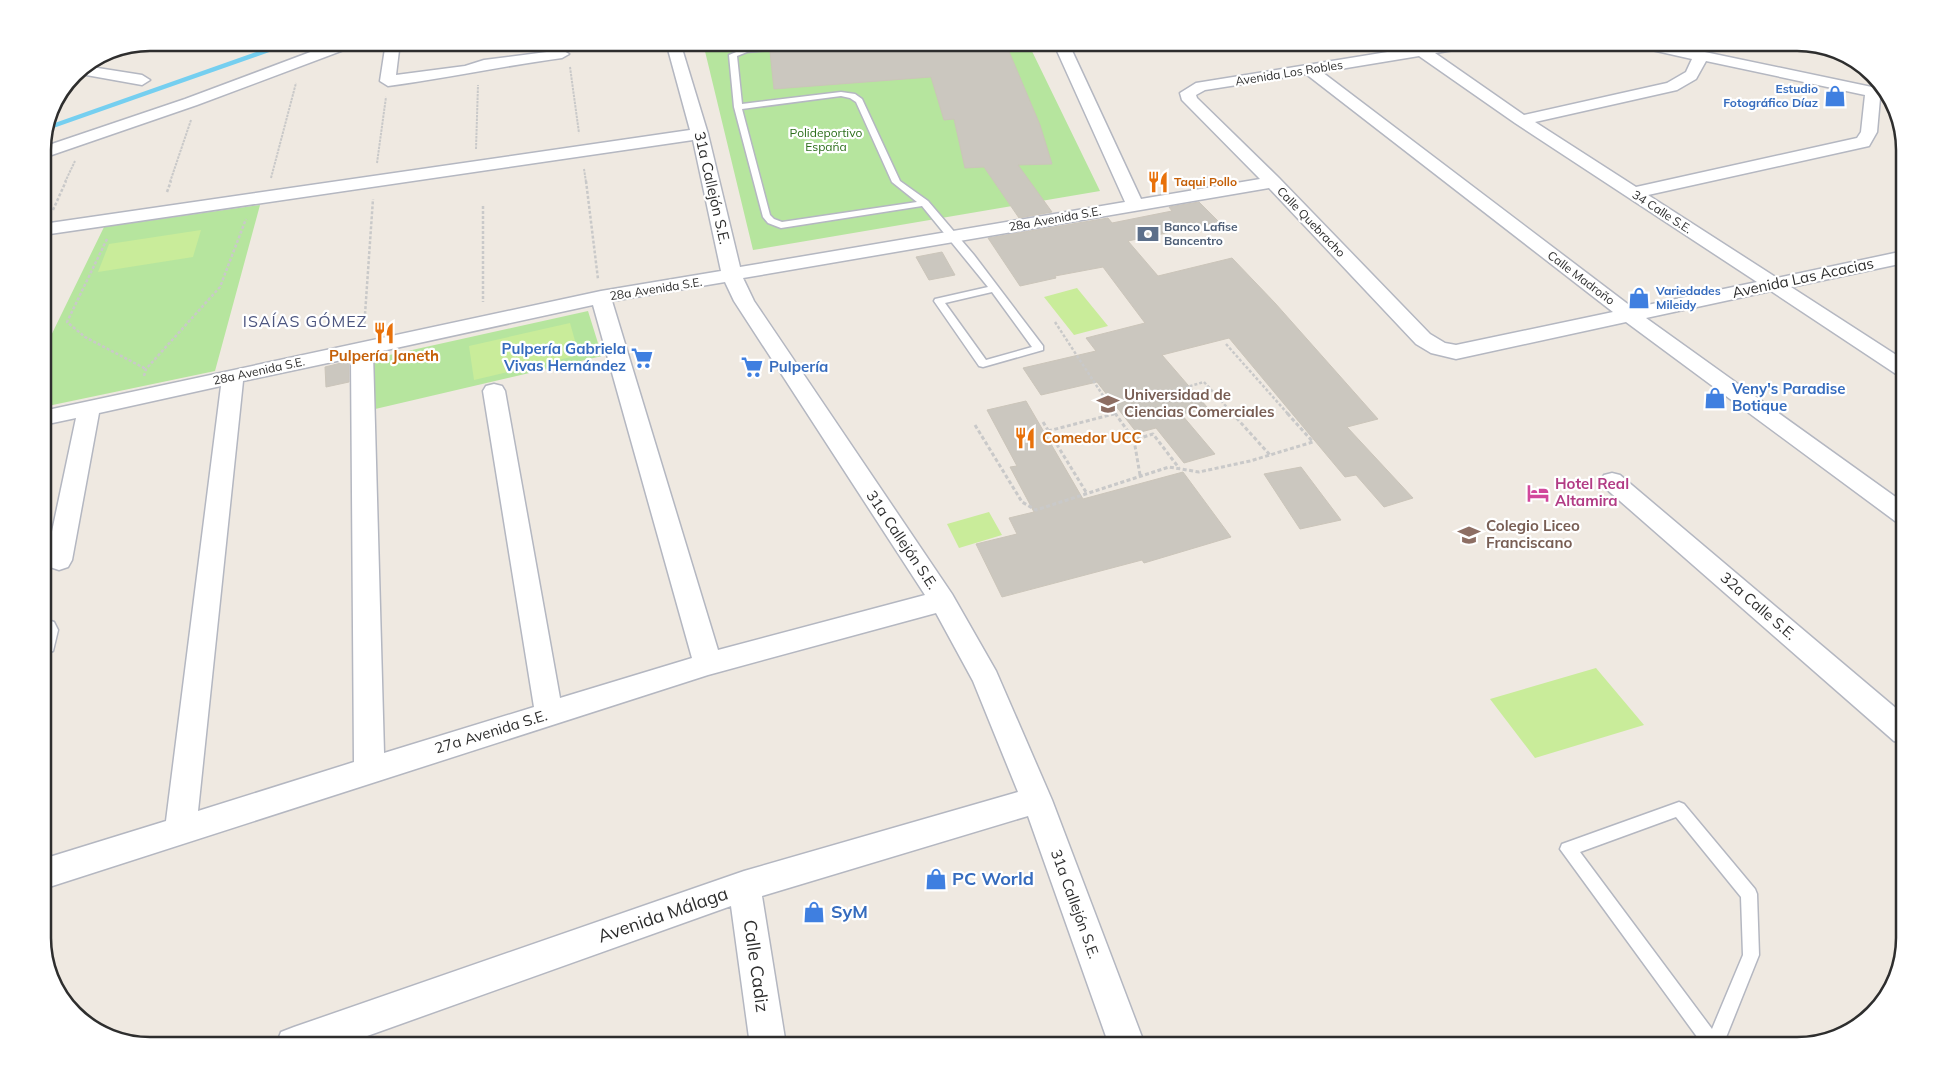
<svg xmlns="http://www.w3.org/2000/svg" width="1947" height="1088" font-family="Mulish,sans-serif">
<rect width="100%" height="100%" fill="#efe9e1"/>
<path fill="#b6e59e" d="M703,43h325l72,148 -347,59z
M260,205l-45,166 -172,36v-55l61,-125z
M588,311l14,45 -231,54 -4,-50z"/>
<path fill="#c9ec9a" d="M201,230l-8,27 -95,15 11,-28z
M1077,288l31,38 -34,9 -30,-38z
M570,323l9,32 -105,25 -5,-34z
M989,512l13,23 -43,13 -12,-24z
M1596,668l48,57 -109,33 -45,-59z"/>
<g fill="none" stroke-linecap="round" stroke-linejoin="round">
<path stroke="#75cff0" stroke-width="4.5" d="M47,128l244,-86"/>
</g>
<path fill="#cbc7bf" stroke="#cbc5ba" d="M898,42h107l35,83 12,39 -34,1 34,47 -33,6 -35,-51 -19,1 -11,-49 -10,1 -13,-43 -157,12 -4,-37z
M1199,202l20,20 -91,19 30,35 74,-18 43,45 103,116 -31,8 66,71 -29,9 -28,-32 -11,2 -116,-139 -67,17 45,52 -25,8 33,39 -31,9 -28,-35 -19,5 -40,-51 -56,13 -18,-27 73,-17 -10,-13 59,-15 -42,-56 -48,9 1,2 -36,8 -32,-48 120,-20 4,5 60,-12 -3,-4z
M942,252l13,23 -26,5 -13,-23z
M349,361v21l-23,5 -1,-20z
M1026,401l57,98 100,-27 48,65 -87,26 -2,-3 -140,37 -26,-53 41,-10 -8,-16 25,-6 -24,-45 7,-1 -30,-56z
M1301,467l40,53 -41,9 -36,-55z"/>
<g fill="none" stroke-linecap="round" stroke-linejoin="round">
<g stroke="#b4b7c1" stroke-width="3">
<path id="service" d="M823,42h42l-118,10 -10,4 5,48 99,-12 14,2 7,5 38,82 28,20 46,54 69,91v4l-60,17 -4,-1 -45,-65 1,-2 53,-12 -66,-81 -141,22 -13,-5 -5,-6 -29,-110 -5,-52 17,-7zM841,96l9,2 6,4 36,80 25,20 -135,20 -8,-3 -4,-4 -28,-106zM992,292l40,55 -46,13 -41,-57z
M1679,802l5,2 71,85 2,5 2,61 -36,90h-20l-143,-196 2,-5zM1676,817l65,80 2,58 -31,74 -132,-177z"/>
</g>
<g stroke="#b4b7c1" stroke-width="3">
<path id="minor" d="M337,42h22l-2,3 -160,60 -154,53v-11l142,-48z
M386,42h14l-4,33 69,-9 19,-6 78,-10 7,4 -7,4c-59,8 -115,20 -174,28l-8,-5z
M666,42h14l28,92 32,133 385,-65 -72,-160h15l73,157 119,-20 -78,-79 -2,-7 16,-10 253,-41h38l-7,4 -45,7 89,62 143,-32 19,-11 6,-13 -58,-13 -7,-4h30l229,48 4,9 -10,-1 -3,34 -8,14 -221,49 129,83 127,-27v12l-113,24 113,73v16l-8,-2 -125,-83 -125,27 258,185v21l-9,-3 -269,-199 -170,37 -25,-6 -15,-9 -147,-156 -526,90 11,23 198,293 44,77 56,129 93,245h-36l-81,-229 -266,80 24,149h-36l-19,-139 -389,139h-66l5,-13 13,-5 450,-156 274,-79 -45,-111 -37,-68 -228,62 -665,214v-30l123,-38 55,-435 -122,27 -27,147 -4,7 -9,3 -9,-3 -4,-7 30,-142 -33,7v-14l558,-120 120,-20 -28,-131 -650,95v-11l647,-94zM1419,56l96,67 242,159 -124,26 -311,-236zM1706,61l159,34 -4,37 -4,6 -221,49 -101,-65 142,-32 19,-11zM1306,74l307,238 -157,33 -11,-2 -15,-9 -151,-156 -82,-80 -1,-3 9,-5zM725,282l9,19 191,294 -207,55 -106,-349zM593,305l99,353 -132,40 -55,-307 -3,-5 -8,-2 -8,2 -3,5 51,316 -150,46 -11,-400zM351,358l3,404 -156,49 45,-430z
M85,66l57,9 8,5 -8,5 -67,-12z
M1612,473l8,2 284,240v29l-10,-3 -290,-254 -4,-6 4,-6z
M45,619l9,3 4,8 -5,21 -10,3v-34z"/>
</g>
<path stroke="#c9c9c9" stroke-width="2" stroke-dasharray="2.5 1" stroke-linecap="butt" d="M570,67l9,66
M476,149l2,-64
M377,163l9,-66
M584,169l2,13
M271,178l25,-95
M65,182l10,-21
M170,182l21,-62"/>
<path stroke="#c9c9c9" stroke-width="2.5" stroke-dasharray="3 2" stroke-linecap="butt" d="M586,181l12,98
M167,192l4,-11
M483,206v96
M53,210l13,-29
M107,239l-40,83 18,15 61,32
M1055,322l60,92
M364,329l9,-130
M1226,344l62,70
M144,376l2,-7 74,-82 26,-68
M1156,396l48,-14 29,32"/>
<path stroke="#c9c9c9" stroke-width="3" stroke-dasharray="4 2.5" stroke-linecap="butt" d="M1115,413l19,27
M1232,413l38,42
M1043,422l43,70
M975,425l47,77 14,8 133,-43 30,5 51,-11 63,-19 -26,-29
M1048,431l66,-17
M1140,475l-6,-35 19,-6 26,34"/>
<use href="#service" fill="#fff" fill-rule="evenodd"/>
<use href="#minor" fill="#fff" fill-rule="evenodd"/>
</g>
<defs>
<g id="shop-bare" transform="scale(1.725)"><path d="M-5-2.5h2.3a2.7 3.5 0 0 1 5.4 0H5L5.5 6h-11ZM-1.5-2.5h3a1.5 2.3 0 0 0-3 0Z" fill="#3f7fe0" stroke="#fff" stroke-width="2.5" paint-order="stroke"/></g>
<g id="restaurant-bare" transform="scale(1.725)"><path d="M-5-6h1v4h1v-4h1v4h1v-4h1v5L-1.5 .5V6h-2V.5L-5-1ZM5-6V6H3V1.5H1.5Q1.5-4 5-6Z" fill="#e8710a" stroke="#fff" stroke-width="2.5" paint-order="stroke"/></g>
<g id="bank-bare" transform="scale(1.725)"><path d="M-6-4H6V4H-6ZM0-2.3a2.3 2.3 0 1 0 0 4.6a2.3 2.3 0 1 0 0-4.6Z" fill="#5c6f8a" stroke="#fff" stroke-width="2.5" paint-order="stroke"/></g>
<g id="supermarket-bare" transform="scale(1.725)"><path d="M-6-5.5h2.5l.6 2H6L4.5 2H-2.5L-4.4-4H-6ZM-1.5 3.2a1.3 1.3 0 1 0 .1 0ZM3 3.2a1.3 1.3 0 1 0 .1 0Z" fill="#3f7fe0" stroke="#fff" stroke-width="2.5" paint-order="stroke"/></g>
<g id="university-bare" transform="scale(1.725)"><path d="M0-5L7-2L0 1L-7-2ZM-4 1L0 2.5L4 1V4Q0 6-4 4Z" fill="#8d6e63" stroke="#fff" stroke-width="2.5" paint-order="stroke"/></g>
<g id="hotel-bare" transform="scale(1.725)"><path d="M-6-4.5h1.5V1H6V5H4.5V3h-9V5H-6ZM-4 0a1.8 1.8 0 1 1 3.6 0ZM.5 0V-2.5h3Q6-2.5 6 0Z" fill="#d1479c" stroke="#fff" stroke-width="2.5" paint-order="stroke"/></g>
<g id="school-bare" transform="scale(1.725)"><path d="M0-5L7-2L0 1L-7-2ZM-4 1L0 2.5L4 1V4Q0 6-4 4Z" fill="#8d6e63" stroke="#fff" stroke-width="2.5" paint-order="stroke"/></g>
</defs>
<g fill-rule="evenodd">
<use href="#shop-bare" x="1835" y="96"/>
<use href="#restaurant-bare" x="1158" y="182"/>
<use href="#bank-bare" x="1148" y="234"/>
<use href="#shop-bare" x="1639" y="298"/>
<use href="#restaurant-bare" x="384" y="333"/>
<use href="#supermarket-bare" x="642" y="358"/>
<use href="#supermarket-bare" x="752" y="367"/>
<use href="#shop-bare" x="1715" y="398"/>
<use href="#university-bare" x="1108" y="404"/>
<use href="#restaurant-bare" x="1025" y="438"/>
<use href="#hotel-bare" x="1538" y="493"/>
<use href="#school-bare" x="1469" y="535"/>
<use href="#shop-bare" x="936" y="879"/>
<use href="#shop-bare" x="814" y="912"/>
</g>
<g text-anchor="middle" stroke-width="4.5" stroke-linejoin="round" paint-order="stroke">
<g font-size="12" fill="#2e2e2e" stroke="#fff">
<text transform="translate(1289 73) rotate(-9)" y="4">Avenida Los Robles</text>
<text transform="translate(1662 212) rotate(33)" y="4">34 Calle S.E.</text>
<text transform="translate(1055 219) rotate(-10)" y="4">28a Avenida S.E.</text>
<text transform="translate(1311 222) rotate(46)" y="4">Calle Quebracho</text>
<text transform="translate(1581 278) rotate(37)" y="4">Calle Madroño</text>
<text transform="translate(656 289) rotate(-9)" y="4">28a Avenida S.E.</text>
<text transform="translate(259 371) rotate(-12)" y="4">28a Avenida S.E.</text>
</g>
<g font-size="12" font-weight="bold" fill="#366cbe" stroke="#fff" text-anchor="end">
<text x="1818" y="93">Estudio<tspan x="1818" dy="14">Fotográfico Díaz</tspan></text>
<text x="1656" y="295" text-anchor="start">Variedades<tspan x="1656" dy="14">Mileidy</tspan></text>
</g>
<g font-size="12" fill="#2c6e1b" stroke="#fff">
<text x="826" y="137">Polideportivo<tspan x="826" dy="14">España</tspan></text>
</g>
<g font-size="12" font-weight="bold" fill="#c56008" stroke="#fff" text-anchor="start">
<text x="1174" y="186">Taqui Pollo</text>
</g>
<g font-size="12" font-weight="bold" fill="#4e5e75" stroke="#fff" text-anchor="start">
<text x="1164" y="231">Banco Lafise<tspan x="1164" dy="14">Bancentro</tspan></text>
</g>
<g font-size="15" fill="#2e2e2e" stroke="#fff">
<text transform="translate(712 188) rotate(77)" y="5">31a Callejón S.E.</text>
<text transform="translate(1803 278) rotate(-12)" y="5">Avenida Las Acacias</text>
<text transform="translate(902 540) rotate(56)" y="5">31a Callejón S.E.</text>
<text transform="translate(1758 606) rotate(41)" y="5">32a Calle S.E.</text>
<text transform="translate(491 732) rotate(-17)" y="5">27a Avenida S.E.</text>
<text transform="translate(1075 904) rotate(70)" y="5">31a Callejón S.E.</text>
</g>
<g font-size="15" font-weight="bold" fill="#366cbe" stroke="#fff" text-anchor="start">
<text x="626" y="354" text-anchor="end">Pulpería Gabriela<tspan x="626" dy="17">Vivas Hernández</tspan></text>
<text x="769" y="372">Pulpería</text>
<text x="1732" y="394">Veny's Paradise<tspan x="1732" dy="17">Botique</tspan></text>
</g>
<g font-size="15" font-weight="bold" fill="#c56008" stroke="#fff">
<text x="384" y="361">Pulpería Janeth</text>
<text x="1042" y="443" text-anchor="start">Comedor UCC</text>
</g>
<g font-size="15" font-weight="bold" fill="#785e54" stroke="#fff" text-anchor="start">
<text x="1124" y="400">Universidad de<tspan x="1124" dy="17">Ciencias Comerciales</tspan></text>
<text x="1486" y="531">Colegio Liceo<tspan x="1486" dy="17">Franciscano</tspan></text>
</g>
<g font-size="15" font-weight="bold" fill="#b23c85" stroke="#fff" text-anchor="start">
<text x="1555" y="489">Hotel Real<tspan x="1555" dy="17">Altamira</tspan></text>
</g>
<g font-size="16" letter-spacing="1" fill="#4d5680" stroke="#fff">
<text x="305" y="327">ISAÍAS GÓMEZ</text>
</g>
<g font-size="18" font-weight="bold" fill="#366cbe" stroke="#fff" text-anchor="start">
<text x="952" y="885">PC World</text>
<text x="831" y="918">SyM</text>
</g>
<g font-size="18" fill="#2e2e2e" stroke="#fff">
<text transform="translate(663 915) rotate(-19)" y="6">Avenida Málaga</text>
<text transform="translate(756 966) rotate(82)" y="6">Calle Cadiz</text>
</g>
</g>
<path d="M0 0H1947V1088H0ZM150 51H1797A99 99 0 0 1 1896 150V938A99 99 0 0 1 1797 1037H150A99 99 0 0 1 51 938V150A99 99 0 0 1 150 51Z" fill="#fff" fill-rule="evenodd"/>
<path fill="none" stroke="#2e2e2e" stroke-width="2.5" d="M150 51H1797A99 99 0 0 1 1896 150V938A99 99 0 0 1 1797 1037H150A99 99 0 0 1 51 938V150A99 99 0 0 1 150 51Z"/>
</svg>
